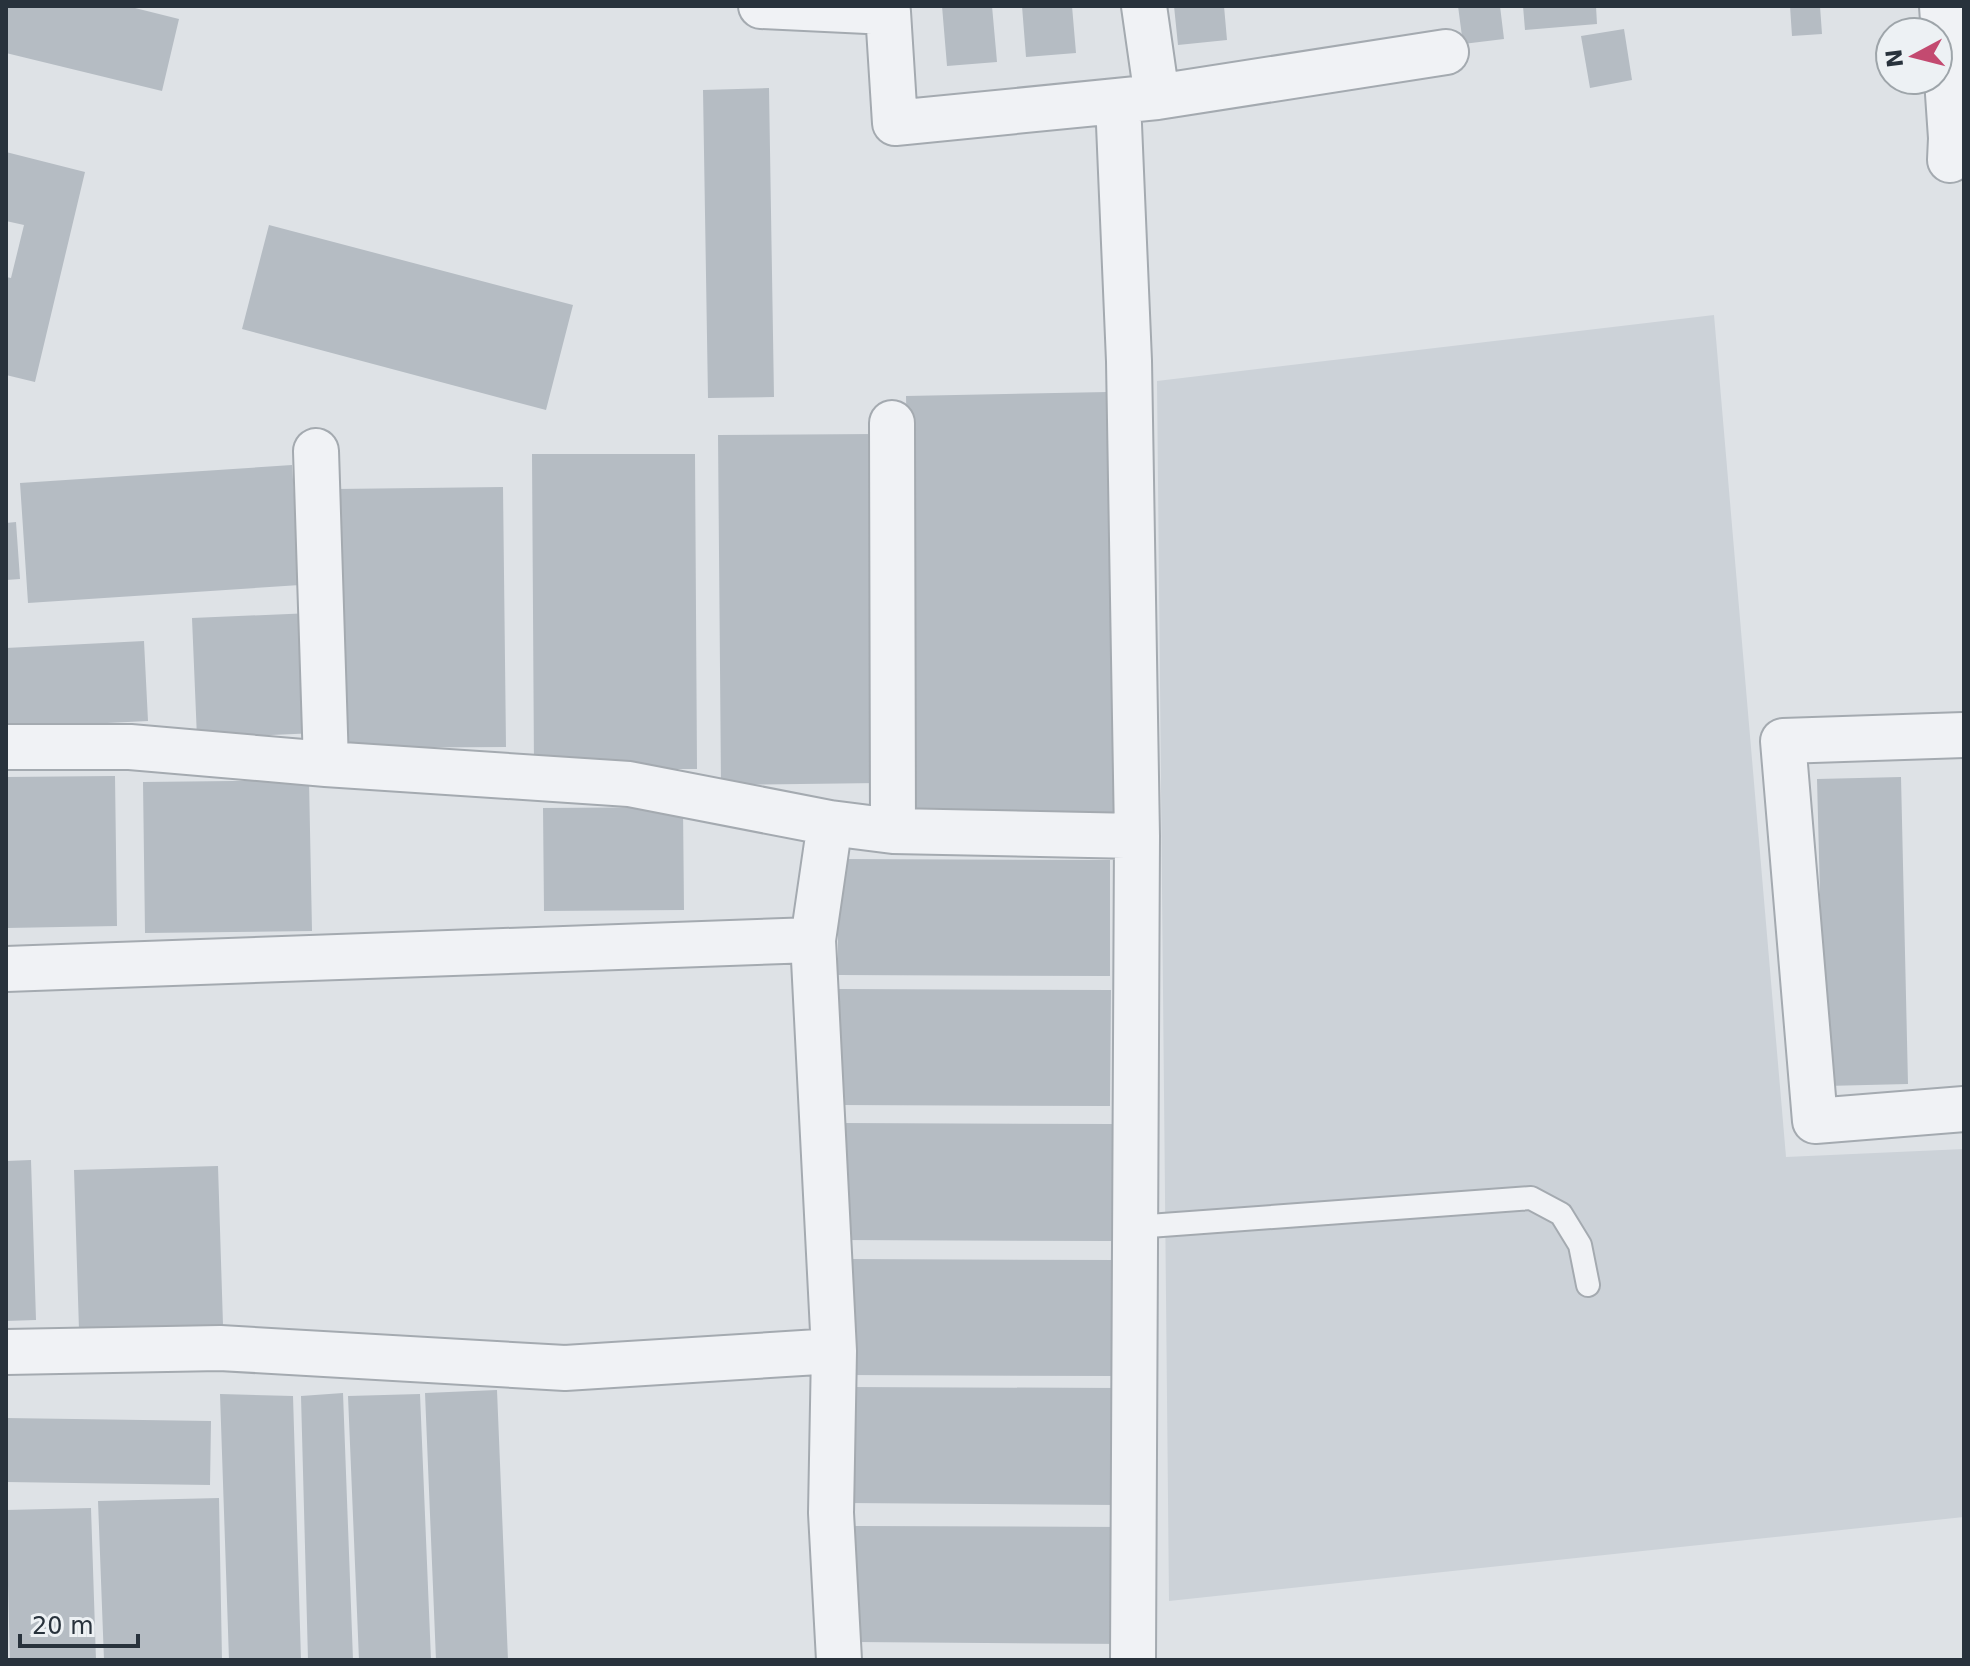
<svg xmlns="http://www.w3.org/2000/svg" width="1970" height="1666" font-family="'DejaVu Sans',sans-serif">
<rect width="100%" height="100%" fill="#dee2e6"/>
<path fill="#ccd2d8" d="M1714,315l72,842 178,-8v368l-795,84 -12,-1220z"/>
<path fill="#b5bcc3" d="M6,6h121l52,13 -17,72 -156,-38z
M942,6h50l5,56 -50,4z
M1022,6h50l4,47 -50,4z
M1174,6h50l3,34 -49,5z
M1458,6h42l4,33 -41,5z
M1523,6h73l1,18 -72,6z
M1790,6h30l2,28 -30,2z
M1624,29l8,51 -42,8 -9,-52z
M769,88l5,309 -66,1 -5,-308z
M6,152l79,20 -50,210 -29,-7v-98l5,1 13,-53 -18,-4z
M269,225l304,80 -27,105 -304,-81z
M1108,392l9,427 -202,4 -9,-427z
M876,434l3,349 -158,2 -3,-350z
M532,454h163l2,315h-163z
M292,465l8,120 -272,18 -8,-120z
M503,487l3,260 -168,1 -2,-259z
M16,522l4,57 -14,1v-57z
M312,613l5,120 -120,5 -5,-120z
M144,641l4,80 -142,7v-80z
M115,776l2,150 -111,2v-151z
M1901,777l7,307 -83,2 -8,-307z
M309,780l3,151 -167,2 -2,-151z
M683,807l1,103 -140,1 -1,-103z
M838,859l272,1v116l-272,-1z
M839,989l272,1 -1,116 -272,-1z
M840,1123l272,1v117l-272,-1z
M31,1160l5,160 -30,1v-160z
M218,1166l5,159 -144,5 -5,-160z
M846,1259l272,1 -1,116 -271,-1z
M847,1387l271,1v117l-271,-2z
M497,1390l11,270h-72l-11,-267z
M343,1393l10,267h-45l-7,-264z
M220,1394l73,2 8,264h-72z
M420,1394l11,266h-72l-11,-264z
M6,1418l205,3 -1,64 -204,-3z
M219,1498l3,162h-118l-6,-159z
M91,1508l5,152h-86l-4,-150z
M855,1526l272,1v117l-272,-2z"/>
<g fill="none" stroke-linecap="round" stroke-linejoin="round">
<g stroke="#a4aab0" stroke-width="26">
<path id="lane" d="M1135,1227l396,-29 30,16 19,31 8,40"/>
</g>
<g stroke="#a4aab0" stroke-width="48">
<path id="street" d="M761,6l127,6 -1,-6
M1942,6l9,132 -1,22
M888,12l7,111 262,-26 -13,-91
M1157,97l289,-45
M892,423l1,408
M316,451l10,313
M1964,735l-181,6 32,380 149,-12
M6,747h124l196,17 303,20 201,39 63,8 244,5 -8,-475 -11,-260
M813,940l17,-117
M6,969l807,-29 21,411 -3,162 8,147
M6,1352l214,-4 345,20 269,-17
M1133,1660l4,-824"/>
</g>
<use href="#lane" stroke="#f0f2f5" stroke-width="22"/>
<use href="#street" stroke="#f0f2f5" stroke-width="44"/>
</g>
<rect width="1970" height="1666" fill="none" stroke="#28323c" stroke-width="16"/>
<g transform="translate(1914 56) rotate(263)"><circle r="38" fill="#edf1f4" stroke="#9ea5aa" stroke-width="2"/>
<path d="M0-6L14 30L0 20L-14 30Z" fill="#c34a70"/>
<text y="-12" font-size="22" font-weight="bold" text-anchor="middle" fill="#28323c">N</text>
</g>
<path d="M20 1634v12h118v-12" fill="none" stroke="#28323c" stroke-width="4"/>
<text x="32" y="1634" font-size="24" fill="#28323c" stroke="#edf1f4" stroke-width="6" paint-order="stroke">20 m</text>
</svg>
